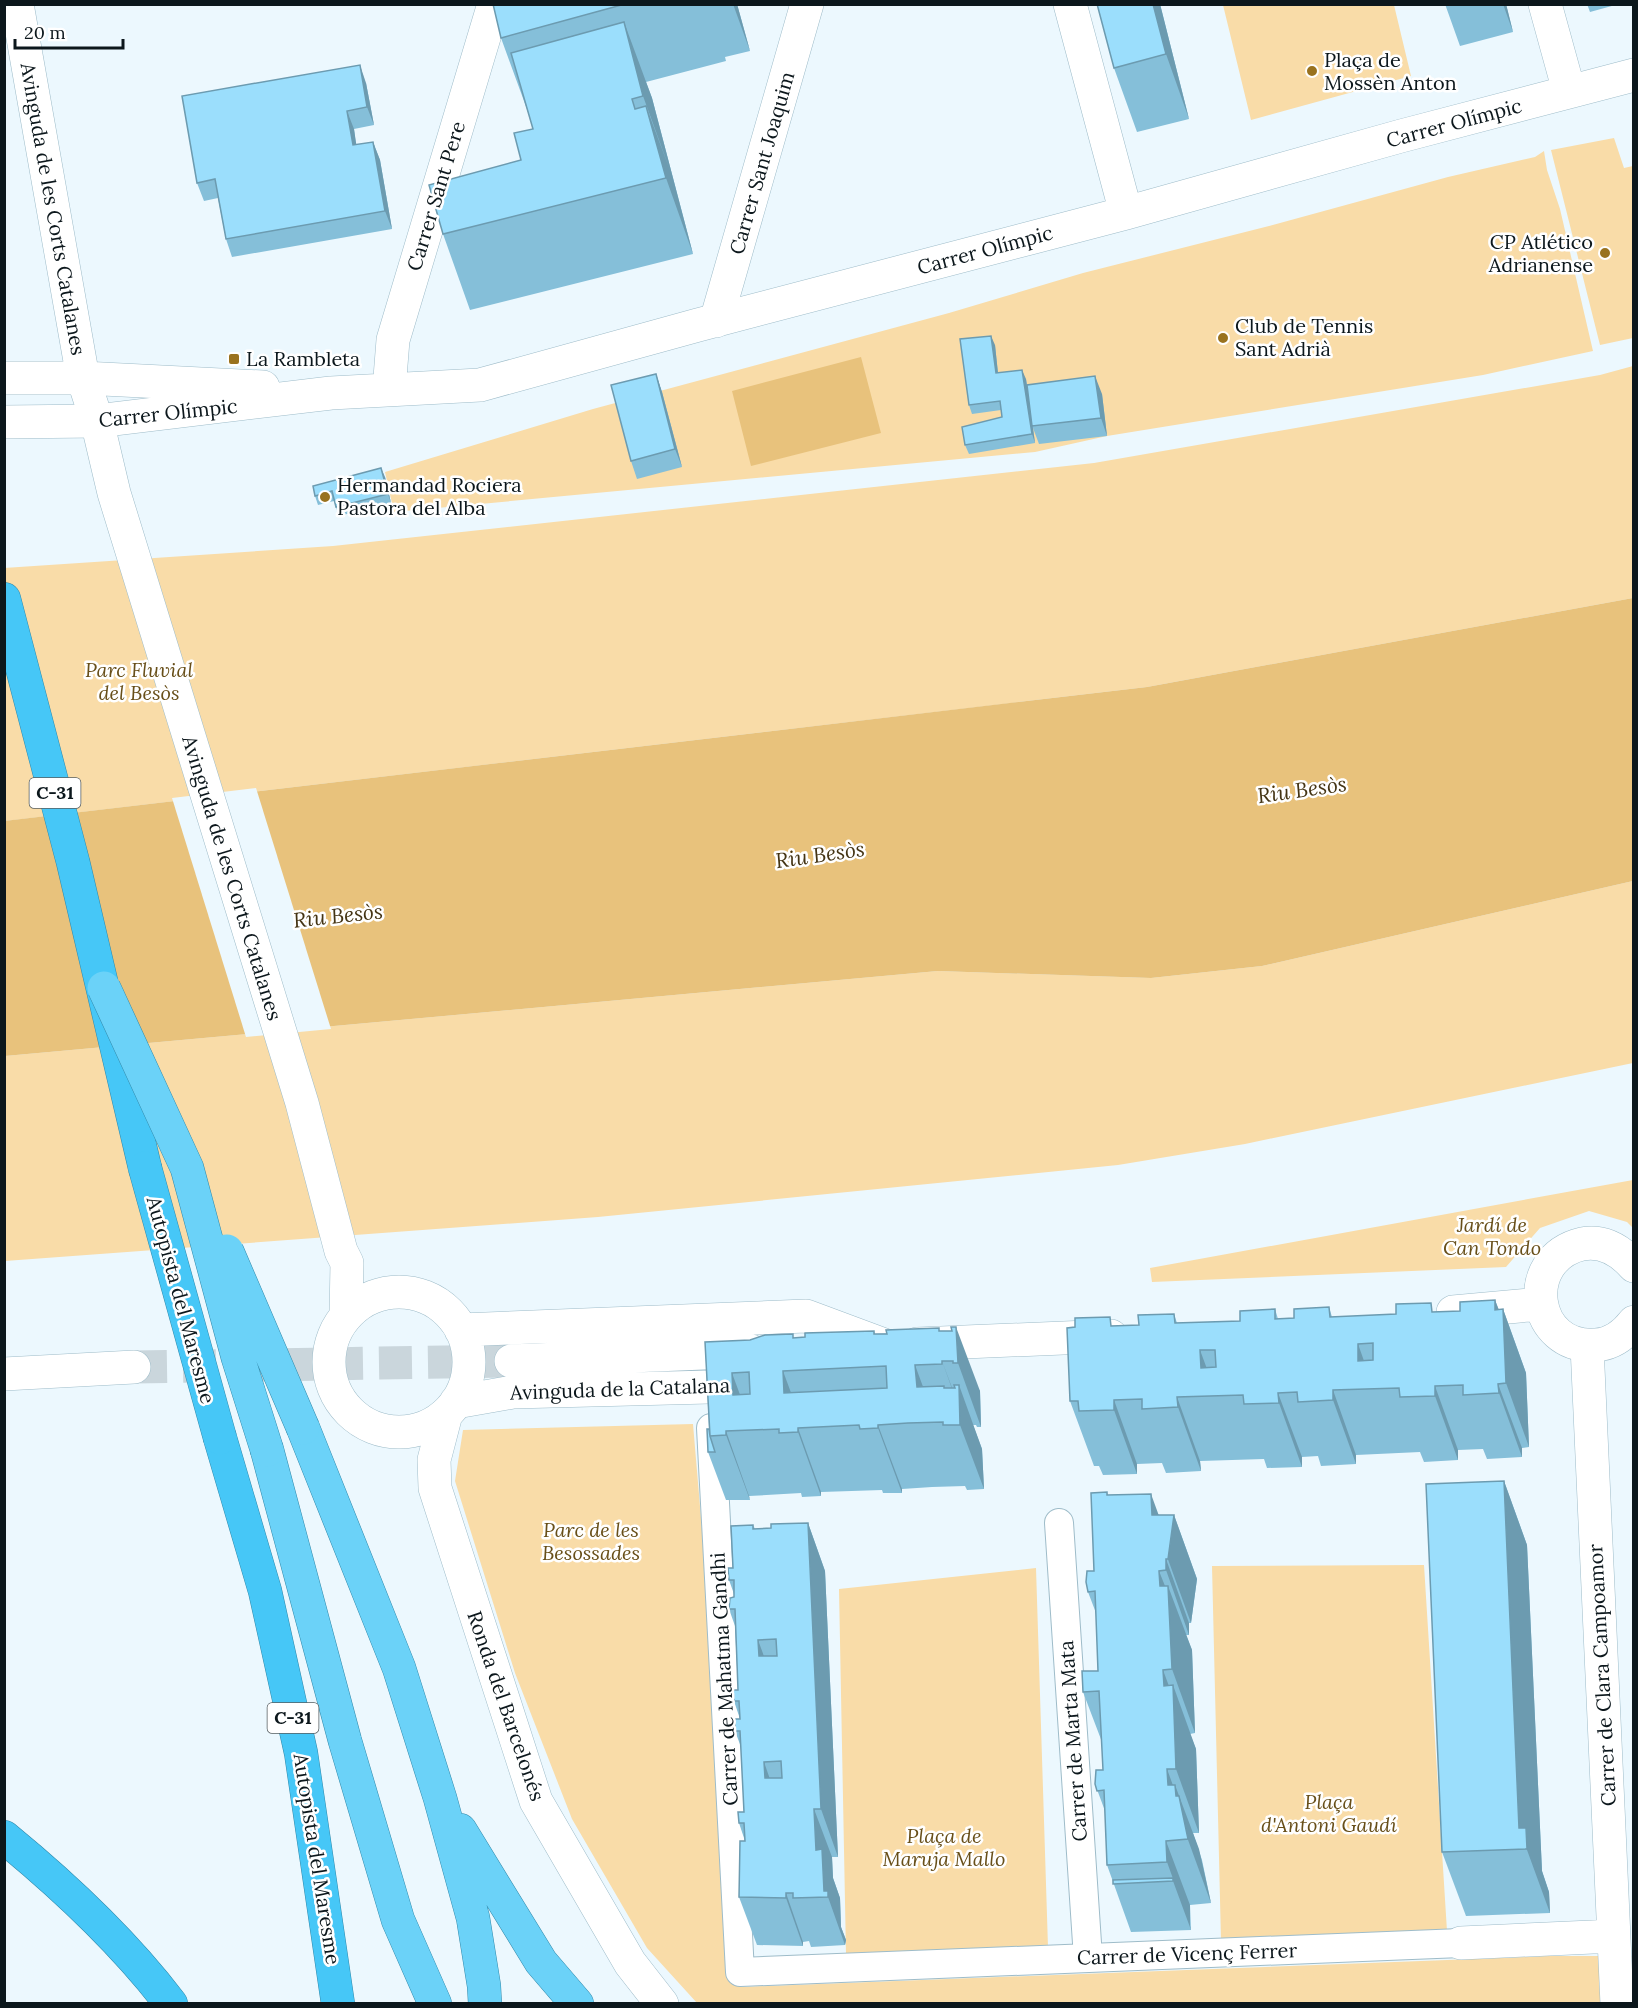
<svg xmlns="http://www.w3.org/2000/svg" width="1638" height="2008" font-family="Lora,serif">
<rect width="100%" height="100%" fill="#ecf8fe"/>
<path fill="#f9dca8" d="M1223,5h171l17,71 -160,44z
M1614,138l10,30 9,-2v172l-33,7 -49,-195z
M1544,151l3,19 13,39 33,142 -110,24 -376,61 -72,16 -641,60 -9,-40 208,-63 356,-96 134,-40 186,-47 179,-49 87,-20z
M1633,366v232l-486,89 -1142,134 -1,-253 329,-22 761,-83 506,-88z
M1633,881v182l-388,81 -127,21 -520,52 -593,44v-205l933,-85 213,7 111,-12z
M1633,1180v48l-6,-6 -38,-11 -49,17 -34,39 -354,15 -2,-14z
M693,1424l48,563 808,-31h84v47h-936l-50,-55 -75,-129 -57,-146 -60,-192 8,-51z
M1424,1565l23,366 -226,10 -9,-375z
M1036,1568l12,379 -202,7 -7,-365z"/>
<path fill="#e8c27c" d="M861,357l20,76 -130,33 -19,-75z
M1633,598v283l-371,85 -111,12 -213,-7 -933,85 -1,-235 1143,-134z"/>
<path fill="#ecf8fe" d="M256,788l75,241 -85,8 -74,-239z"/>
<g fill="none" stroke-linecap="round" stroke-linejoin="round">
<path stroke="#cad6dc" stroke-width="33" stroke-dasharray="33 16" stroke-linecap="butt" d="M134,1367l377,-6"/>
<g stroke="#9ebcc9" stroke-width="30">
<path id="pedestrian" d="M711,1428l29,544 721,-29
M1059,1523l29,435"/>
</g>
<g stroke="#9ebcc9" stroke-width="34">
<path id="minor" d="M17,4l66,374
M1070,4l56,209
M1545,4l24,87
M716,321l91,-317
M4,378h79l180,9
M389,390l4,-50 101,-336
M4,422l93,-1 234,-28 149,-8 218,-60 428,-112 275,-77 233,-61
M1587,1346l30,658
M1461,1943l153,-7"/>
</g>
<g stroke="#9ebcc9" stroke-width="34">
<path id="tertiary" d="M83,378l14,43 17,72 188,610 39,148 6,12 -1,53
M1634,1266c-14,-16 -31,-26 -52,-22 -63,15 -50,106 14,101 16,-1 28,-10 38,-23
M329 1362a70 70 0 1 1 140 0a70 70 0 1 1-140 0Z
M1453,1312l88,-8
M461,1330l345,-14 78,29
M917,1344l194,-8
M511,1361l240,-10
M4,1374l130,-7
M456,1402l57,-10 196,-5 44,-3
M446,1414l-12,46 1,28 101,313 94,162 32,41"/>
</g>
<g stroke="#3289aa" stroke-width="34">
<path id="trunk" d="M303,1428l96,240 41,130 33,120 11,68 1,18
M267,1450l78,291 53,179 37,84
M460,1830l81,132 36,42"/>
</g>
<g stroke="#3289aa" stroke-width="34">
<path id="motorway" d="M4,599l69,263 72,306
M220,1438l45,153 36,162 37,251
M4,1837c61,50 119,104 167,167"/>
</g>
<use href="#pedestrian" stroke="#fff" stroke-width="28"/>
<use href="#minor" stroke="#fff" stroke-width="33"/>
<use href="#tertiary" stroke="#fff" stroke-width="33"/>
<use href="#trunk" stroke="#6bd2f8" stroke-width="33"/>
<use href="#motorway" stroke="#46c7f7" stroke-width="33"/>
<g stroke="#3289aa" stroke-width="34" stroke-linecap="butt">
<path id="trunk-bridge" d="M104,988l83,180 51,190 29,92
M227,1251l76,177"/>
</g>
<g stroke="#3289aa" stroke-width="34" stroke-linecap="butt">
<path id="motorway-bridge" d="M145,1168l75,270"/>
</g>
<use href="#trunk-bridge" stroke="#6bd2f8" stroke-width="33"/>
<use href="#motorway-bridge" stroke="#46c7f7" stroke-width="33"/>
</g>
<path fill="#85bfd9" d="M493,4h244l13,47 -25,6 1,4 -80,21 6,16 41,156 -223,56 -27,-76 78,-74 12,-31 -5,-17 -27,-74z
M1160,4l29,115 -52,13 -23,-64z
M1445,4h61l7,28 -53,14z
M1587,4h32l-29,8z
M366,83l8,42 -20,4 2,16 17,-3 7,18 12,69 -160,28 -6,-18 -8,-41 -14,3 -7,-18z
M995,345l3,28 28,6 4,27 72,-12 5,42 -68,8 -6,-16 2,15 -66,11 -4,-9 37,-28 -1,-7 -29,4 -3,-9z
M656,374l6,18 20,75 -45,12 -6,-18z
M385,477l6,26 -52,13 -5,-15 -16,4 -3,-9z
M1495,1300l4,10 4,-1 23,64 3,74 -7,1v9l-35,2 -4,-10 -25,1v10l-34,2 -4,-10 -64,3v9l-35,2 -3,-10 -16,1v10l-35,1 -3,-9 -64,2 1,10 -35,2 -4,-10 -25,1v10l-34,1 -4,-9h-5l-24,-65 5,-74 64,-2 35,-11 3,9 63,-2 35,-12 3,10 16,-1 35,-11 3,10 128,-6z
M874,1331l1,3 65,-3 40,60 1,36h-4l-1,-2h-3l9,24 2,40 -17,1 -2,-4 -33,1 -30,2v4h-19l-1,-3 -61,2v4l-19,1 -1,-4 -52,3 1,4h-24l-18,-48 1,-23 -4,-87 90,-4z
M1504,1481l23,64 15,326 7,21 1,21 -84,3 -24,-64z
M1107,1492l1,3 51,20h15l23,64 -6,44h-2v12h-3l6,15 3,83 -5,1 6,15 3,84h-6l9,27 9,43 -21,2 1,25 -60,2 -24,-67 -2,-54 -10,-27 8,-14 -1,-28 -19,-50 15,-21 -2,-58 -8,-21 6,-21z
M808,1523l17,48 13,286h-6l1,21 7,20 1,29 5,13 -1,5 -34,2 -2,-6 -6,1v4l-46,-1 -18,-48 6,-56 -6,-18 5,-11 -3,-65 -6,-16 5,-12 -6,-18 4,-11 -3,-64 -6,-17 5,-12v-3l-5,-14 4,-12 20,-43 2,4 16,-1z"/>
<path fill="#6c9bb0" d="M733,4h4l13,47z
M1153,4h7l29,115 -23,-65z
M1503,4h3l7,28z
M624,22l28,76 41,156 -27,-76 -20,-72 25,67 -28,-77z
M360,65l6,18 8,42 -7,-18z
M347,111l7,18 5,34 -6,-18z
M373,142l7,18 12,69 -7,-18z
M991,336l4,9 4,38 -3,-10z
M1022,370l4,9 9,64 -3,-9z
M656,374l6,18 20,75 -7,-18z
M1095,376l7,18 5,42 -6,-18z
M381,468l4,9 6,26 -3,-9z
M1495,1300l9,24 -1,-15 23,64 3,74 -23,-64 -11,-73z
M956,1327l24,64 1,36 -23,-64z
M1358,1344l16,45 -16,-28z
M1200,1350l17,46 -16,-28z
M942,1361l18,48 -1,-24 23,64 2,40 -24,-64v-14z
M915,1365l21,57 -19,-35z
M783,1371l21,57h-6l23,64v4l-37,-103z
M732,1373l21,57 -20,-35z
M1498,1384l24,64v9l-23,-64z
M1435,1386l23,64v10l-23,-64z
M1333,1390l23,65v9l-23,-64z
M1278,1393l24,64v10l-23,-64z
M1177,1397l23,64 1,10 -23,-64z
M1114,1400l23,64v10l-23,-64z
M878,1425l24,64v4l-24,-65z
M726,1431l23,65 1,4 -24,-65z
M1504,1481l23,64 15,326 7,21 1,21 -31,-85z
M1151,1494l19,52 4,-31 23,64 -6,44 -39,-108z
M808,1523l17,48 13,286 -17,-48z
M1166,1559l23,64v12l-23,-65z
M1159,1571l10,25 -1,-10 24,64 3,83 -23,-64 -12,-83z
M758,1640l18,49 -17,-33z
M1163,1670l10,27v-12l23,64 3,84 -23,-64 -12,-83z
M764,1762l17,49 -16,-33z
M1167,1769l8,22v-6l24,64 12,54 -43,-118z
M814,1809l18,48 1,21 7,20 1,29 5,13 -1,5 -17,-48 -4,-6 -8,-41z
M1166,1841l24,64v21l-23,-64z
M1173,1878l17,48 1,4 -18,-49z
M786,1893l17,49v4l-17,-48z"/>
<path fill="#9bdefc" stroke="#6c9bb0" stroke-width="1.5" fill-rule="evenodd" d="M493,4h132l-124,34z
M1097,4h56l13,50 -52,14z
M624,22l19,74 -11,3 3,10 11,-3 20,72 -223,56 -14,-49 92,-25 -7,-27 19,-4 -22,-76z
M360,65l7,42 -20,4 6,34 20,-3 12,69 -159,28 -11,-60 -18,4 -15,-87z
M991,336l5,37 26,-3 10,64 -67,11 -3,-18 40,-10 -2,-16 -31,4 -9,-66z
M656,374l19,75 -44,12 -20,-76z
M1095,376l6,42 -69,8 -5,-41z
M381,468l7,26 -52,13 -4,-16 -17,5 -2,-10z
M1495,1300v10l8,-1 3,74 -8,1 1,9 -36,2v-10l-28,1v10l-35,1 -1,-9 -66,2v10l-35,2 -1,-10 -19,1 1,10 -35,1 -1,-9 -66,2 1,10 -36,2v-10l-28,1v10l-35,1 -1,-10h-8l-3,-73 8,-1v-9l35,-1 1,9 28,-1 -1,-10 36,-1 1,9 65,-2v-10l35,-2v10l19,-1v-9l35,-2 1,10 66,-3v-10l35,-1 1,9 28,-1v-9zM1373,1343v17l-15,1v-17zM1200,1350h15l1,17 -15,1z
M951,1327h5l2,36h-5v-2h-11v3l-27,1 2,22 27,-1v2h11l-1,-3h5l1,40h-17v-3l-35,1 -30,2v3l-18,1 -1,-4 -61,3v4l-19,1v-4l-53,2v4l-16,1 -5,-94 45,-2 15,-5 28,-1v4l12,-1v-4l69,-2v3h13l-1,-4 53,-2v3h13zM886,1366l1,22 -103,5 -1,-22zM749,1372l1,22 -17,1 -1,-22z
M707,1429h2l1,7 5,16h-7z
M1504,1481l15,347h7l1,21 -85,3 -16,-368z
M1107,1492v3l44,-1 1,21h22l-6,44h-2v11l-7,1 1,15h8l4,83 -9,1 1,16 9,-1 3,84h-9l1,16h7l1,11h3l9,43 -22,2 1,21 -60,3 -3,-75 -7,1 -2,-7 1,-14h7l-4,-79 -16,1 -1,-21h16l-3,-80 -7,1 -2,-10 1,-11h7l-3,-78z
M808,1523l13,286h-7l2,41 6,-1 2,42h4v6l-35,1v-5h-7v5l-47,-1 1,-56h5l-1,-18h-5l-1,-11h6l-4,-81h-5v-12h5l-1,-18h-5l-1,-11h5l-3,-81h-6l1,-11 4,-1v-17h-5l-1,-12h5l-2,-42 22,-1v4l18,-1v-4zM776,1639l1,17h-18l-1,-16zM781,1761l1,17h-17l-1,-16z
M1173,1878v3l-60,3v-4z"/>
<g fill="#99721e" stroke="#fff" stroke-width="2">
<circle cx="1312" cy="71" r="6"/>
<circle cx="1605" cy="253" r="6"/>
<circle cx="1223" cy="338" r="6"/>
<rect x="228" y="353" width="12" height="12" rx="3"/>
<circle cx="325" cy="497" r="6"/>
</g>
<g text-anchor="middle" stroke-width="5" stroke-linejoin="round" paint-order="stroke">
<g fill="#fff" stroke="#555d60" stroke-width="1.5">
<rect x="29.5" y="778" width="51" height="30" rx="4.5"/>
<rect x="267.5" y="1703" width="51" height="30" rx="4.5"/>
</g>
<g font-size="18" font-weight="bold" fill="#0c171c">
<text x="55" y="799">C-31</text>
<text x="293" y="1724">C-31</text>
</g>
<g font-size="20" fill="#0c171c" stroke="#fff" text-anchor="start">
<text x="1324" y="67">Plaça de<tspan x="1324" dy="23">Mossèn Anton</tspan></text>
<text x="1593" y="249" text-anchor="end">CP Atlético<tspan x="1593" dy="23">Adrianense</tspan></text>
<text x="1235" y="333">Club de Tennis<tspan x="1235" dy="23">Sant Adrià</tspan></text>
<text x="246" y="366">La Rambleta</text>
<text x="337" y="492">Hermandad Rociera<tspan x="337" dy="23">Pastora del Alba</tspan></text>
</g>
<g font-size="20" fill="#0c171c" stroke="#fff">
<text transform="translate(1454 123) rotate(-15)" y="7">Carrer Olímpic</text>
<text transform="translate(762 163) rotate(-74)" y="7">Carrer Sant Joaquim</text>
<text transform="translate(436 196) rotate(-73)" y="7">Carrer Sant Pere</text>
<text transform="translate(53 209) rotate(80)" y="7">Avinguda de les Corts Catalanes</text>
<text transform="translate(985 250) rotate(-15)" y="7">Carrer Olímpic</text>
<text transform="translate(168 413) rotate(-6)" y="7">Carrer Olímpic</text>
<text transform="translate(232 878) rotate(73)" y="7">Avinguda de les Corts Catalanes</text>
<text transform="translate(181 1300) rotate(75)" y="7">Autopista del Maresme</text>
<text transform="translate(620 1389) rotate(-2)" y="7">Avinguda de la Catalana</text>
<text transform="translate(1602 1675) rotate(-93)" y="7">Carrer de Clara Campoamor</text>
<text transform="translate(724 1679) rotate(-93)" y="7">Carrer de Mahatma Gandhi</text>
<text transform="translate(506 1706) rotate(71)" y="7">Ronda del Barcelonés</text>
<text transform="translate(1073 1741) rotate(-94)" y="7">Carrer de Marta Mata</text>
<text transform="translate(317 1859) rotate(81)" y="7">Autopista del Maresme</text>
<text transform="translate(1187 1954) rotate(-2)" y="7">Carrer de Vicenç Ferrer</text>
</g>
<g font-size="20" font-style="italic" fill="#684f19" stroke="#fff">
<text x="139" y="677">Parc Fluvial<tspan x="139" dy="23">del Besòs</tspan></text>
<text x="1492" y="1232">Jardí de<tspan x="1492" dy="23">Can Tondo</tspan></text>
<text x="591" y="1537">Parc de les<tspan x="591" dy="23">Besossades</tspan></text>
<text x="1329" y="1809">Plaça<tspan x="1329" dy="23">d'Antoni Gaudí</tspan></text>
<text x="944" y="1843">Plaça de<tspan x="944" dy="23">Maruja Mallo</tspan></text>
</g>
<g font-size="21" font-style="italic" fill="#443414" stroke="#fff">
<text transform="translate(1302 790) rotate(-8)" y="7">Riu Besòs</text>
<text transform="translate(820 855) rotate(-8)" y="7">Riu Besòs</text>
<text transform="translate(338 916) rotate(-6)" y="7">Riu Besòs</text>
</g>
</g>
<rect width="1638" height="2008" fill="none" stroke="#0c171c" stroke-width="12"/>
<path d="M15 39v9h108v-9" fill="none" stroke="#0c171c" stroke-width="3"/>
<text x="24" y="39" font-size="18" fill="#0c171c" stroke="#ffffff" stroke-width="4.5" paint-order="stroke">20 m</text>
</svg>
